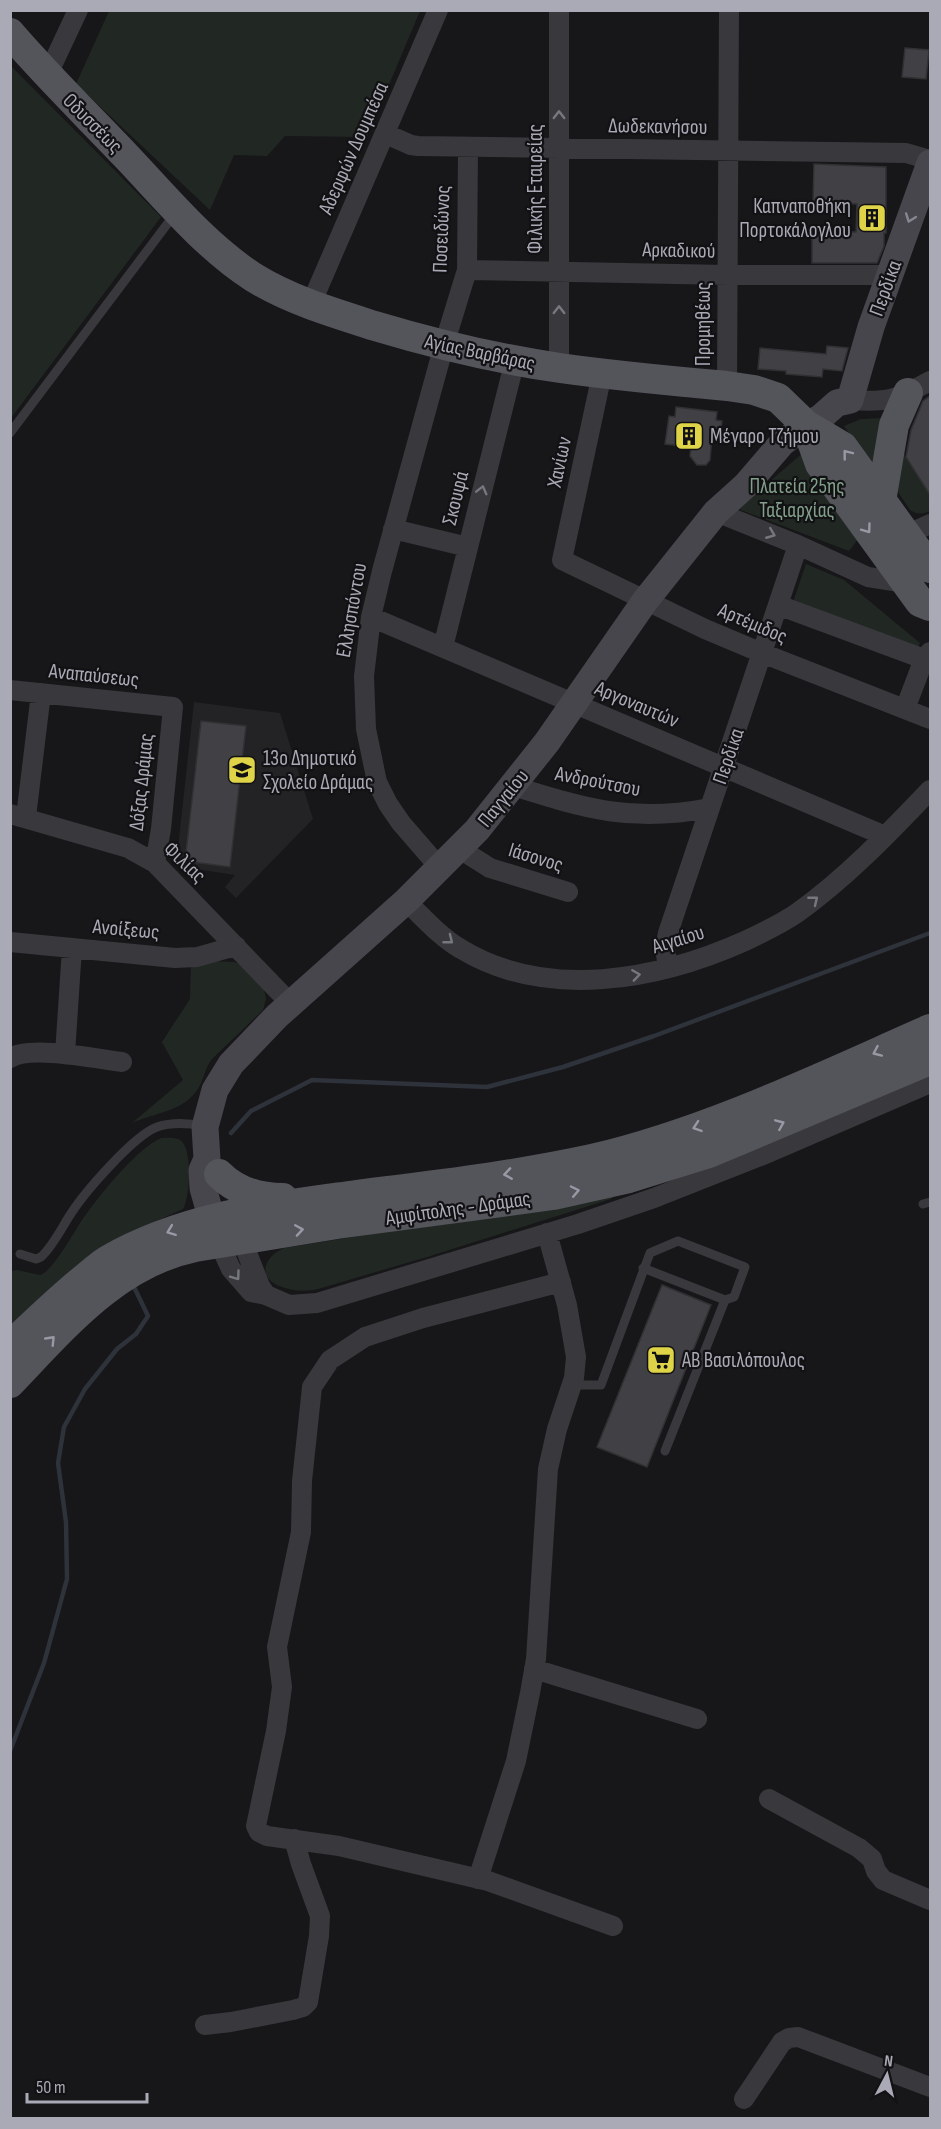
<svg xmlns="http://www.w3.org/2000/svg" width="941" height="2129" font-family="'Sofia Sans Condensed',sans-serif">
<rect width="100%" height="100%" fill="#171618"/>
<path fill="#232225" d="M194,702l86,11 33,106 -77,79 -11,-11 10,-12 -59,-9z"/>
<path fill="#212823" d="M109,11h311l-53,126 -82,-1 -18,20 -33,-1 -24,55 -134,-126z
M11,66l150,151 -150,201h-1z
M882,418l-9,49 -29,-41 17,-7z
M805,451l53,88 -9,12 -111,-42z
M904,454l26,41v16c-6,3 -13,4 -20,-1l-14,-21z
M806,564l38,16 76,63 -3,6 -124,-47z
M212,961l22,1 6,2 24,25 2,10 -3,11 -52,50c-6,9 -7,18 -12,27 -15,25 -42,25 -67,36l51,-43 -21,-38 28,-43 1,-34z
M161,1138c6,0 13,-1 19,2 13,7 10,58 3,69l-64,29 -108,87v-54l6,-1 23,5c14,-4 36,-48 47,-62 16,-22 50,-64 74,-75z
M616,1195l-5,4 -184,58 -109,32c-13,3 -26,2 -39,-3 -23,-10 -14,-30 5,-38z"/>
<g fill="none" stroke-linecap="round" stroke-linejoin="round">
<path stroke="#2e323b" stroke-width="4.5" d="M231,1133l20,-22 61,-31 175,7 76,-20 91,-31 276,-103
M10,1751l34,-88 23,-84 -1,-57 -8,-59 6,-36 21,-38 32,-40 19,-15 12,-18 -13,-27"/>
</g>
<path fill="#414045" stroke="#313134" stroke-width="1.5" d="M905,48l24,2 -3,29 -24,-2z
M814,164l72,3v66h-2v13l-7,17h-65v-32l44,1 1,-28 -44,-1z
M827,346l21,2 -6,23 -19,-2 -1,8 -36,-3v-3l-28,-2 2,-21 66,6z
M930,396v99l-24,-38 5,-27 12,-29z
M676,407l41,5 -1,8 6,1 -2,16 -8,-1 -2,24 -4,5h-9l-7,-9 1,-9 -26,-3 4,-28 6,1z
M201,721l45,5 -16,141 -45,-6z
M662,1285l49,20 -64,162 -50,-20z"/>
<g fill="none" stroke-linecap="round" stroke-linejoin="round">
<path stroke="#38383d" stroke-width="9" d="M10,433l164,-218
M923,1204l7,-2
M20,1254l16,5 5,-2c12,-11 20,-28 29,-42 14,-22 63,-79 87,-88 15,-5 31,-4 46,-1
M643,1268l82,32
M572,1385h29l49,-132 28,-12 67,26 -11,30 -9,3 -60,151"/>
<path stroke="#38383d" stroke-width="20" d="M47,76l31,-66
M386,134l25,11 7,1 488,7 24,7
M467,270l261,5h162
M311,304l127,-294
M559,368v-358
M602,374l-40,186 143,69 57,24 168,66
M727,386l2,-376
M850,400c39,3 47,-1 80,-19
M716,512l82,33 70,32 38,6
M393,529l75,18
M906,535l24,-11
M778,605l146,54 6,-7
M371,617l514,219
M443,647l72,-287
M10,690l163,17 -12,122 -6,34
M905,709l19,-50
M513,786c74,23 119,37 197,22
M10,814l118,34 27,15 136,141
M26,817l15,-124
M460,849l30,19 78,24
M440,868l-39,-45 -13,-19 -11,-22 -11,-53 -2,-53 7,-59 11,-46 62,-226 23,-75 1,-122
M406,901c17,16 34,36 55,48 86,52 197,31 284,-8 17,-8 36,-17 52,-28 49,-35 92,-80 133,-123
M10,942l165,16 22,-1 39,-11
M668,968l-3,-20 3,-15 130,-388
M65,1054l7,-106
M10,1058c20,-13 87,1 112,4
M242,1240l18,46 6,9
M219,1243l12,26 20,23 15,3 23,10 28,-2 261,-79 76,-26 109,-43 167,-72
M561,1282l-138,36 -58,19 -35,23 -18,27 -10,94 -1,51 -24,115 5,40 -6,44 -20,95 3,6 8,4 72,10 149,35 125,45
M534,1669l163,50
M769,1799l90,49 13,11 4,12 7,9 47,20
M478,1879l38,-118 14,-68 6,-34 12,-190 9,-40 17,-51 2,-21 -9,-52 -20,-72
M205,2025l26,-3 62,-12 10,-3 5,-5 11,-66 1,-20 -19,-52 -7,-25
M744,2099l38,-57 7,-4 9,-1 132,50"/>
<path stroke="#46464c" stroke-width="27" d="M218,1241l-15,-53 -1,-18 5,-11 -2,-32 10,-37 16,-26 46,-48 129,-115 71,-71 70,-88 98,-141 71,-89 30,-27 36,-42 24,-18 14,-7 17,-15 13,-3 21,-73 59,-164"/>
<path stroke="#54545b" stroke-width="30" d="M10,33c37,43 77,82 115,122 40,42 79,90 128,122 37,23 81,36 122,49 60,18 123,33 185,42 56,8 112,13 167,18l27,4 24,8 28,27 37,22 87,121
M806,425l14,39 100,138 10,4
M881,501l13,-76 14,-32
M219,1174c17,17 40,24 64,24
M10,1346c23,-22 46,-44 70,-64 9,-7 18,-16 28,-22 77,-44 161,-53 248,-65 79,-10 158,-19 236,-36 116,-27 229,-82 338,-130
M10,1383c53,-55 106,-120 185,-136l142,-23 216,-29 76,-17 80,-25 221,-93"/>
</g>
<defs><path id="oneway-chevron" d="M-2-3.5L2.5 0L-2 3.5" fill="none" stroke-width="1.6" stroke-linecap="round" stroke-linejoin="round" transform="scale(1.5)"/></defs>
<g stroke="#777780">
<use href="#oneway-chevron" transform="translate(559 115) rotate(-90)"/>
<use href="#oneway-chevron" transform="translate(559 310) rotate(-90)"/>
<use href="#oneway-chevron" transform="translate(482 490) rotate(-76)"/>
<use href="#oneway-chevron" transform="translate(771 534) rotate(22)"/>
<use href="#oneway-chevron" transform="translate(814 900) rotate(-39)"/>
<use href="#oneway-chevron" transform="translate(449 940) rotate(38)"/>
<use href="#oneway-chevron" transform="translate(636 975) rotate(-8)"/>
<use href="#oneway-chevron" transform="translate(236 1276) rotate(54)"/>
</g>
<use stroke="#878792" href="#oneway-chevron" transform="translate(910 218) rotate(110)"/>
<g stroke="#9999a5">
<use href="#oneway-chevron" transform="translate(847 454) rotate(-128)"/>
<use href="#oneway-chevron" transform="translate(867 529) rotate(54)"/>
<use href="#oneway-chevron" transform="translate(877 1052) rotate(156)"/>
<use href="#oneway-chevron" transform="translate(780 1124) rotate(-23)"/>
<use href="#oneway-chevron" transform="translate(697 1127) rotate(161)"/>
<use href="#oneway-chevron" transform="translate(508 1174) rotate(171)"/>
<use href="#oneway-chevron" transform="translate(575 1191) rotate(-12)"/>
<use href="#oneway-chevron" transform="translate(299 1230) rotate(-9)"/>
<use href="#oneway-chevron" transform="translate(171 1231) rotate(159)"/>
<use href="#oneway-chevron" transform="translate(51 1340) rotate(-46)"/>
</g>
<defs>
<g id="building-square" transform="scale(1.5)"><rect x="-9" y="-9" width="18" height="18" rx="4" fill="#dfd348" stroke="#121113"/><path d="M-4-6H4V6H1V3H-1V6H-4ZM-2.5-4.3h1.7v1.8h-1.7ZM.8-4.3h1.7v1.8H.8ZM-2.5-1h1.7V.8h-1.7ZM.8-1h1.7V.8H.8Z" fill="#111"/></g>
<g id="school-square" transform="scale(1.5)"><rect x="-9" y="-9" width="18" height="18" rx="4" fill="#dfd348" stroke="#121113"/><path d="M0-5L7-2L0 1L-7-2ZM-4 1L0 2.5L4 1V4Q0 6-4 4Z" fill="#111"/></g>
<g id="supermarket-square" transform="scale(1.5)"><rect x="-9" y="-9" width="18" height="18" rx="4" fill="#dfd348" stroke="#121113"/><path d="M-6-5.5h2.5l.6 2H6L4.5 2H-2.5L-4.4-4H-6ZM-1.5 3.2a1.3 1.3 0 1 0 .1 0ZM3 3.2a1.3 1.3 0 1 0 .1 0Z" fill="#111"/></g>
</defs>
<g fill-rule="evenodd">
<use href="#building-square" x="872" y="218"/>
<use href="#building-square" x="689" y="436"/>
<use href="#school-square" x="242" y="770"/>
<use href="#supermarket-square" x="661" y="1360"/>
</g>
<g text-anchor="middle" stroke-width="4.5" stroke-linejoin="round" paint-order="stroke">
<g font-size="21" fill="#aaaab7" stroke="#121113">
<text transform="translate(93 123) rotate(45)" y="7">Οδυσσέως</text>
<text transform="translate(658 126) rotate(1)" y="7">Δωδεκανήσου</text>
<text transform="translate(353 148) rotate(-66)" y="7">Αδερφών Δουμπέσα</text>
<text transform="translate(535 189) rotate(-90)" y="7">Φιλικής Εταιρείας</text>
<text transform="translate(441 229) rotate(-88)" y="7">Ποσειδώνος</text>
<text transform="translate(679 250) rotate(1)" y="7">Αρκαδικού</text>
<text transform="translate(885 288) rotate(-70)" y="7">Περδίκα</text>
<text transform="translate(703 324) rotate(-90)" y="7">Προμηθέως</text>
<text transform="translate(480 352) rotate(12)" y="7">Αγίας Βαρβάρας</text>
<text transform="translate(559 462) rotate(-78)" y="7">Χανίων</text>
<text transform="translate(455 498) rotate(-76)" y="7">Σκουφά</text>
<text transform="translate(351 610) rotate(-80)" y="7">Ελλησπόντου</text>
<text transform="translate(753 623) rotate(23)" y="7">Αρτέμιδος</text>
<text transform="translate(94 675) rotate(6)" y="7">Αναπαύσεως</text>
<text transform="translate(637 704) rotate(23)" y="7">Αργοναυτών</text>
<text transform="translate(728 756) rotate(-71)" y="7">Περδίκα</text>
<text transform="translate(598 781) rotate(11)" y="7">Ανδρούτσου</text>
<text transform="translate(141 782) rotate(-84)" y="7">Δόξας Δράμας</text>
<text transform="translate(503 798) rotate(-51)" y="7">Παγγαίου</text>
<text transform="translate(536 857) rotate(17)" y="7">Ιάσονος</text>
<text transform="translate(185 862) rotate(43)" y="7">Φιλίας</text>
<text transform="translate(126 929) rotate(5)" y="7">Ανοίξεως</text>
<text transform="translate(678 939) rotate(-17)" y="7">Αιγαίου</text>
<text transform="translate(458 1208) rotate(-8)" y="7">Αμφίπολης - Δράμας</text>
</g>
<g font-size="21" fill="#aaaab7" stroke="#121113" text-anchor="start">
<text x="851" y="213" text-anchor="end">Καπναποθήκη<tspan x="851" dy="24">Πορτοκάλογλου</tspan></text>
<text x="710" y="443">Μέγαρο Τζήμου</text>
<text x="263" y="765">13ο Δημοτικό<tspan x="263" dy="24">Σχολείο Δράμας</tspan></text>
<text x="682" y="1367">ΑΒ Βασιλόπουλος</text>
</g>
<g font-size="21" fill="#83a08c" stroke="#121113">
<text x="797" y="493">Πλατεία 25ης<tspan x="797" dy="24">Ταξιαρχίας</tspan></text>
</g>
</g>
<rect width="941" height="2129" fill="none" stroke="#aaaab7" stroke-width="24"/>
<g transform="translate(887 2075) rotate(7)" stroke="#121113" stroke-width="4.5" paint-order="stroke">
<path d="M0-4.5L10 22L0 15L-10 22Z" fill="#aaaab7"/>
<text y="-9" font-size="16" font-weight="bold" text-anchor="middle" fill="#aaaab7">N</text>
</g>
<path d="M27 2093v9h120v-9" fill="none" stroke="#aaaab7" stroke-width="3"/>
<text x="36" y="2093" font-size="18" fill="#aaaab7" stroke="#121113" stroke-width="4.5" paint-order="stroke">50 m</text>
</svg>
